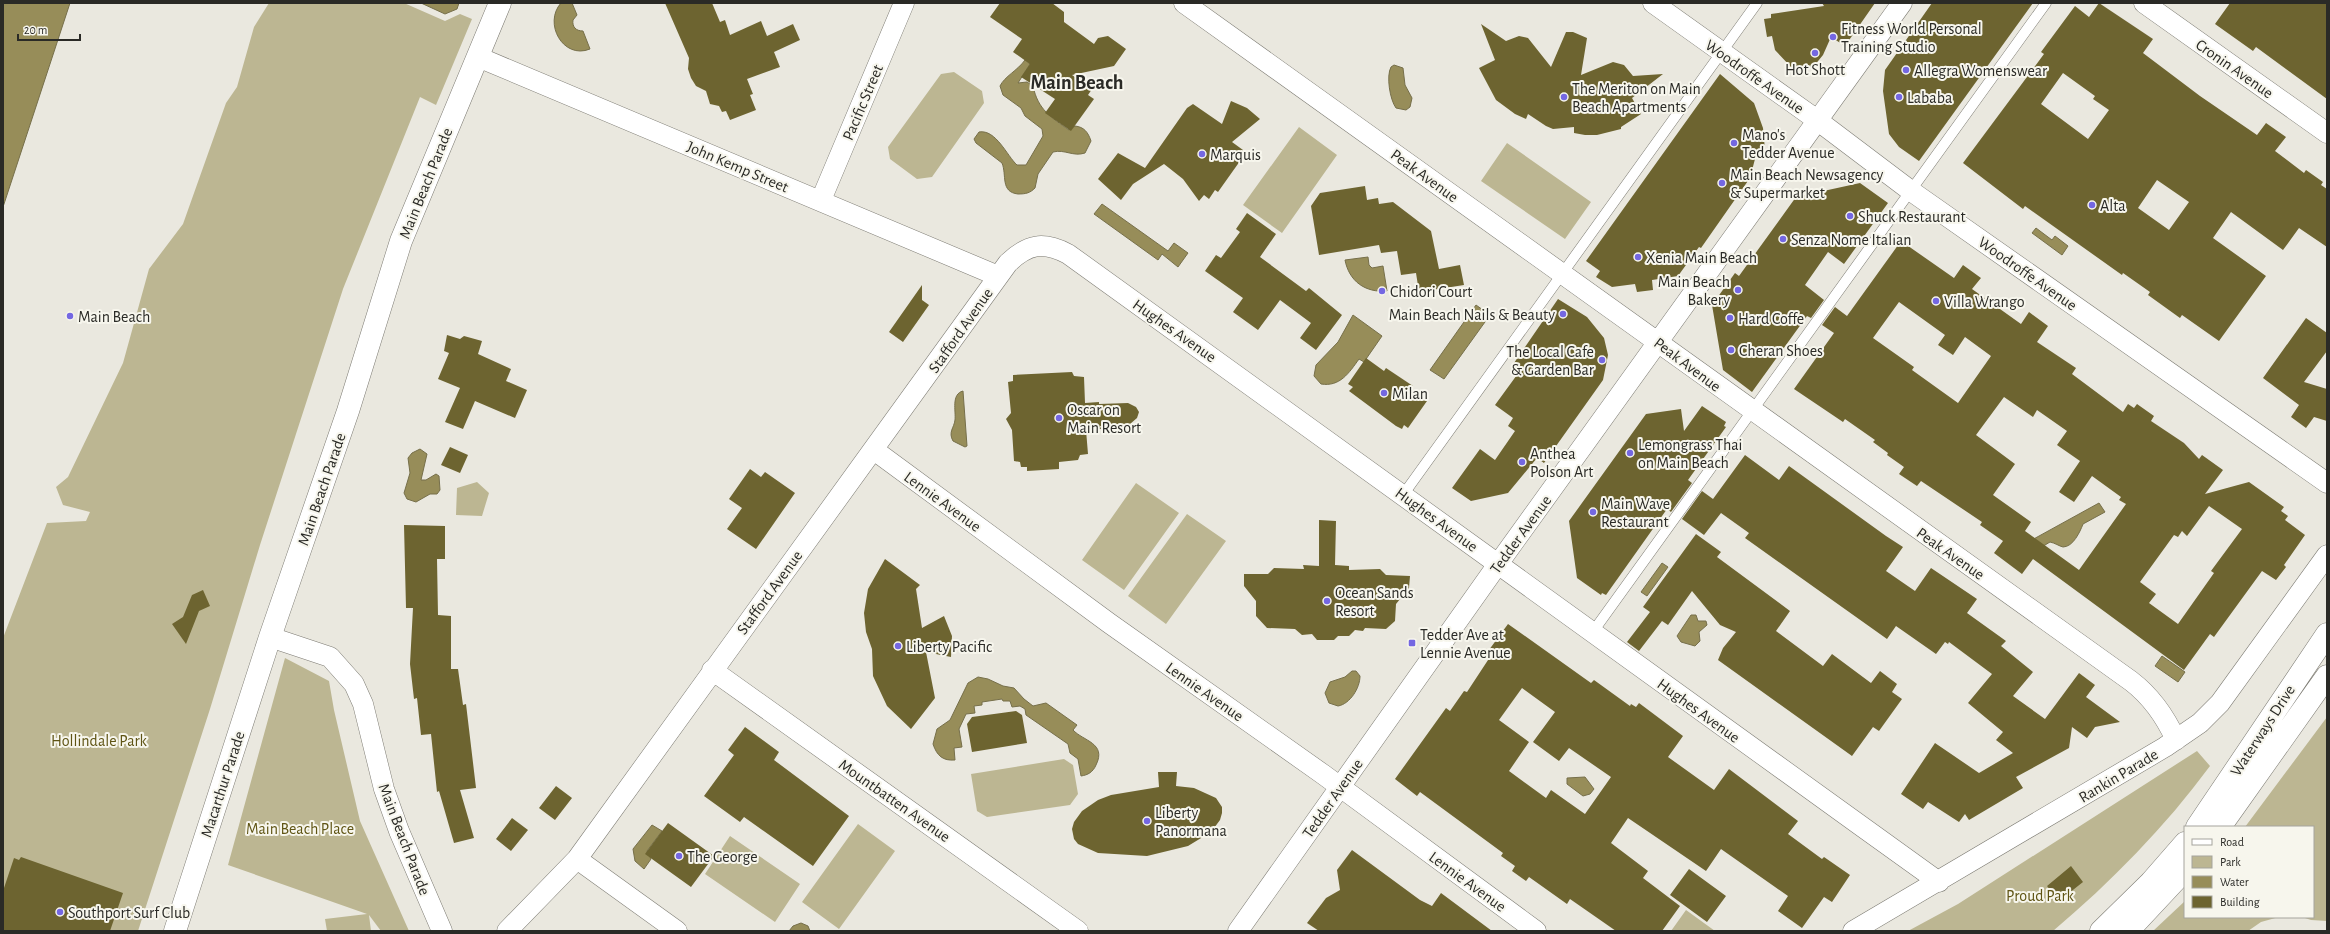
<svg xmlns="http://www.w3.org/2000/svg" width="2330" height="934" font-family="'Alegreya Sans',sans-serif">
<rect width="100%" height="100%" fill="#eae8df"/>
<path fill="#bcb692" d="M269,3h135l41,18 15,-7 12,5 -36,86 -16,-8 -77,192 -83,256 -50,164 -72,222h-135v-293l44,-115 39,-2 4,-9 -27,-7 -7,-18 12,-10 55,-114 26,-94 34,-45 43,-121 11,-16 17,-60z
M954,72l28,19 2,12 -52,74 -15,2 -27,-20 -2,-12 53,-73z
M1299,127l38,28 -55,78 -39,-28z
M1507,143l84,59 -26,37 -84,-58z
M477,482l12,11 -7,23 -26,-1 1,-27z
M1136,483l43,30 -55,77 -42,-30z
M1187,514l39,27 -60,83 -38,-28z
M285,658l44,23 5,29 26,111 49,110h-28l-12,-16 2,16h-44l-2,-12 42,-5 -139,-49z
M2327,717v204l-16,-1 -9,-3h11v-90h-68z
M2197,751l13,15c-45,61 -99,116 -157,165h-145l50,-27z
M1064,759l9,6 5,29 -8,11 -83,12 -10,-6 -6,-37z
M858,824l37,27 -56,78 -37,-27z
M730,836l70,48 -25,38 -70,-48z
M2185,901v16h94l-18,5 -13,9h-95z
M1686,910l29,21h-44z"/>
<path fill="#978d59" stroke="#766f4a" d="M3,3h67l-67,204z
M421,3h38l-2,6 -12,5z
M561,3h11l5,12 -4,5c-1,7 3,11 10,11l7,18c-27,11 -47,-26 -29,-46z
M1025,60l5,4 -12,19 9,-1 6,4c5,24 18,31 36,44l6,-4c9,1 13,6 16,15l-6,12c-12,4 -20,-4 -32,-1l-15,22 -3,14c-5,5 -9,6 -17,6 -18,-2 -11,-19 -16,-31l-26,-20 -2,-4 5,-7c17,-3 28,24 38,33h9l17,-29 -1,-7 -17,-13 -4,-8 -18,-13 -3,-9c5,-10 17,-15 25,-26z
M1394,65l9,3 2,17 7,13 -2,9 -4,3 -10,-2c-6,-8 -10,-32 -5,-41z
M1102,204l66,47 6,-8 14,10 -10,14 -16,-13 -4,6 -64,-46z
M2036,228l16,12 3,-4 13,10 -6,9 -30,-22z
M1368,257l1,8 3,3 11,-2 4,25c-22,2 -38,-10 -42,-31z
M1476,305l14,10 -46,64 -14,-9z
M1353,315l29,21 -18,26 -5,-3c-10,14 -19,28 -38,25l-7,-8 2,-11 22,-23z
M963,391l4,55 -2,1 -12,-6c-5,-9 1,-13 2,-21 1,-9 -4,-26 8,-29z
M420,449l7,5 -6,26h5l10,-6 3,2 1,14 -3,4h-7l-14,8 -9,-3 -3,-6 6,-20 -2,-15 4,-5z
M2099,503l6,9 -22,12c-3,8 -10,23 -20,23 -4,-1 -8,-4 -13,-5l-15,9 -5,-10z
M1662,563l6,4 -21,29 -6,-4z
M1691,615h5l2,6h8l1,4 -8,7 1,9 -5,5 -14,-4 -4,-6z
M2162,656l23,16 -7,10 -23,-16z
M1352,671h4l4,5c0,12 -10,28 -22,30l-9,-3 -4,-10 5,-11 15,-5z
M978,677l10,2 15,7 11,2 10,11 9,7 13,-3 31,22 -4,5c10,11 34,13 23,35 -3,7 -8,10 -15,11l-3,-17 -8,-6 -2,-9 -42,-29 -1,-6 -5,-3 -8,1 -2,-6h-7l-1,-2 -20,3v3l-8,1 1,7 -9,1 -7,15 3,18 -8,1 1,12c-12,1 -18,-4 -22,-16l4,-15 13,-9 18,-37z
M1585,777l9,12 -4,5 -7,2 -16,-12v-6z
M652,825l10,6 -15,20 4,8 -7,10 -9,-8 -2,-12z
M801,923l7,3 2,5h-21l4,-5z"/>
<path fill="#6d6430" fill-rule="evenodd" d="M665,3h47l8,19 5,-2 5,15 31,-14 6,15 26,-12 7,16 -26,12 6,15 -33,12 6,15 -3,1 6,15 -26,10 -4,-9 -4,1 -3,-6 -9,-2 -4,-13 -10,-5 -5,-8 -3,-9 1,-11z
M1000,3h52l12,9v10l30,22 4,-6 10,-2 18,13 -12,17 -42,9 20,14 -4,6 6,4 -23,32 -26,-18 10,-14 -34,-22 9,-13 -17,-12 9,-13 -32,-22z
M1822,3h53l-30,43 -14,-9 -8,18 -9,11 -9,3 -14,-2 -16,-17 -3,-14 -5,1 -3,-18 7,-1v-4l53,-8z
M1932,3h101l-114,158 -20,-14 -10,-13 -6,-43 2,-21z
M2099,3l54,36 -10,14 57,43 57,39 9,-12 20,14 -11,14 29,22 2,-3 17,12 -2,3 6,4v58l-28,-19 -16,22 -52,-38 -18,26 53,38 -47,65 -37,-26 -2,3 -32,-23 2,-3 -27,-19 -1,2 -97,-69 -2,3 -60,-46 81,-109 -3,-2 34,-46 14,11zM2063,73l32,23 -2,3 16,11 -21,29 -47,-35zM2157,180l32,22 -20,28 -31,-22z
M2230,3h97v96l-71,-52 -3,4 -38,-27z
M1481,24l25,17 13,-5 9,2 23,29 15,-35h7l14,6 -6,37 32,-13 11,3 9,11 30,-2 -31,24 9,16 -20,13v2l-24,6h-12l-11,-2v-6l-21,2 -7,-3 -18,-12 -2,5 -11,-5 -19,-14 -17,-32 16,-8z
M1720,74l34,29 9,25 2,22 -10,9 -5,19 -49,70 -2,-1 -21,29 -26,4 1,10 -16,2 -2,-8 -23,3 -16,-10 4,-6 -14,-10z
M1231,101l16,7 13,11 -28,23 11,8 -6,9 3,2 -22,31 -3,-2 -6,9 -5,-4 -5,6 -16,-22 -19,-15 -31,20 -12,16 -23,-21 20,-26 27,15 42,-60 6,-4 29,20z
M1860,183l28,20 -44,61 -16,-12 -23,33 19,15 -13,18 -4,-2 -55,76 -29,-22 -11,-65 23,-32 4,3 57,-79z
M1365,186l2,14 11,-2 1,6 14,-2 38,29 8,38 21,-4 4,20 -45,7 -3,-19 -15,2 -4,-24 -16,2 -2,-8 -60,10 -8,-49 9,-13z
M1247,213l29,21 -16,23 46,34 3,-3 33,27 -26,35 -16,-12 11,-15 -31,-23 -22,30 -25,-18 10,-14 -38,-27 11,-16 5,3 19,-26 -4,-3z
M1901,241l53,37 9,-13 18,13 -9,11 49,35 8,-12 19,14 -11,16 39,26 -4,6 51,38 5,-8 6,4 3,-4 17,12 -3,5 33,22 15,16 3,-4 21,15 -18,24 44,-12 35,25 -3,4 7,5 -3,4 20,15 -21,30 2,2 -10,13 -14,-9 -48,66 -4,-3 -26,36 -151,-111 -11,15 -28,-21 9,-12 -23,-16 2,-3 -61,-41 -4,5 -18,-12 5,-7 -17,-12 1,-2 -15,-11 2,-2 -30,-21 -2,3 -49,-33 40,-56 -12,-8 13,-18 12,9zM1899,302l46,33 -7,10 15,10 12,-18 26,19 -33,47 -46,-33 2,-3 -41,-29zM2004,397l29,20 4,-7 30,21 -10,14 23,16 -21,31 15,10 18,-26 29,21 -2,3 7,4 -47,66 -54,-39 6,-9 -38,-27 22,-31 -39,-29zM2209,506l33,23 -31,42 3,2 -36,51 -29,-21 7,-9 -16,-12 34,-47 4,2 4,-6 5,5z
M922,285v15l7,5 -26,37 -14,-10z
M1558,299l29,18 17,21 4,17 -5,25 -59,83 -7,-5 -29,35 -37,8 -19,-13 28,-39 15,11 20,-29 -7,-5 5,-8 -18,-13 27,-37 -8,-5z
M2306,318l21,15v18l-23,31 23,7v32l-13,-4 -8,11 -15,-11 8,-12 -36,-27z
M447,335l13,4 4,-3 18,5 -4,13 33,15 -5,12 21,9 -12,28 -40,-17 -12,28 -18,-7 15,-34 -22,-9 11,-26 -5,-2z
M1366,358l18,13 2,-3 27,18 -3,3 17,12 -19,27 -4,-3 -2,4 -6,-3 -47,-35 4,-4 -5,-3z
M1072,372l2,4 10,1 1,26 14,-1v2l29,-1 8,4 3,5 -2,6 -7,6 -30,2 1,3 -15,1 2,24 -8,1 -2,5 -19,2v7l-32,2v-4h-6l-1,-5 -6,-1 -2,-31 -6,-11 5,-6 -3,-31 5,-1v-6z
M1702,406l24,16 -2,4 2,1 -38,53 4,3 -21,29 -4,-3 -61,86 -4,-2 -1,2 -24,-17 -8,-57 77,-107 35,-5 3,22z
M450,447l18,8 -8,18 -19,-8z
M1745,455l34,25 10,-14 97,70 17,11 -17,24 29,20 16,-23 46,31 -10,14 39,28 -5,5 32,26 -20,24 32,23 34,-46 16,12 -9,12 34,25 -25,5 -8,11 -15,-11 -3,21 -53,29 7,11 -54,32 -4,-6 -6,8 -31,-20 -5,7 -22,-15 34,-51 44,30 34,-20 -17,-13 7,-8 -35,-29 24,-29 -43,-32 -1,2 -3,-2 -9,12 -40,-28 -9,13 -142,-101 4,-5 -28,-20 -17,22 -22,-16 20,-28 11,8z
M750,469l11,8 4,-5 30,21 -39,56 -29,-20 15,-21 -13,-9z
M1319,520l17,1 -1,44 14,1v4l31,-1 6,6 24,1 -1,12 -13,16 -1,17 -9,8 -21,-1 -2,3 -8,-1 -6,6h-11l-4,4h-17l-5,-6 -10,1 -7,-6 -28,-1 -11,-12v-15l-12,-15v-12h24l6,-6 30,1 -1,-4 16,1z
M404,525l41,1v33h-8l1,56 13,1v53h7l5,36 3,-1 10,84 -16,2 14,48 -20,5 -15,-52 -2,1 -6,-58 -10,1 -4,-37 -3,1 -4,-35 3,-56h-7z
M1696,534l25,18 -4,5 73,54 -14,20 47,35 9,-12 39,29 9,-12 17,13 -5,8 10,7 -23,32 -6,-4 -21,29 -134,-96 5,-12 13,-16 -16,-7 -28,-34 -24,34 -6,-4 -23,30 -12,-9 23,-30 -7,-5z
M885,559l35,26 -4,4 6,39 22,-12 8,20 -1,21 -25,-5 9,46 -24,31 -24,-23 -14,-30 -1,-27 -6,-17 -2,-19 4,-24z
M203,590l7,16 -11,5 -13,33 -14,-20 11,-7 9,-22z
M1508,624l83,59 3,-3 36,26 1,-2 5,3 3,-4 44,33 -15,21 46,33 15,-21 69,52 -10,13 34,25 2,-2 26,18 -18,27 -8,-5 -22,31 -24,-17 10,-15 -67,-47 -15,22 -78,-53 -17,25 37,28 -5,7 37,28 -18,25h-46l-46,-32 -3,5 -38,-27 -3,4 -14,-10 3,-5 -14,-10 2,-3 -83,-61 -3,4 -22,-17 51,-71 4,3 14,-20 3,1 23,-35 -4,-3zM1522,688l33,24 -22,30 26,19 10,-13 42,29 -26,37 -34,-24 -5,8 -37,-27 20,-29 -30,-22z
M1016,711l6,4 5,28 -55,9 -5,-28 5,-7z
M745,727l34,25 -5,8 75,56 -36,50 -69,-49 -4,5 -36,-26 30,-41 -6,-5z
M1158,772h19l-1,14 18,2 22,10 6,9v6l-2,7 -9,12 -23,14 -41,10 -49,-3 -20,-9 -4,-5 -2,-10 2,-7 8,-11 16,-11 13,-5 48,-8z
M556,786l16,12 -17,22 -16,-12z
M512,818l16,12 -17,21 -15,-12z
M668,823l46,33 -23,31 -46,-33z
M1352,850l68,50 12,6 9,-13 51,38h-173l-12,-8 19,-25 14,-8 -3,-20z
M21,857l102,36 -13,38h-107v-40l11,-33 5,2z
M2071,866l12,16 -24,19 -12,-15z
M1689,869l37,27 -19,26 -37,-27z"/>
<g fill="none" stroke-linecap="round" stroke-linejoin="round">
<g stroke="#7e7c74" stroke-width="11">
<path id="lane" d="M1403,495l354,-492
M1592,633l454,-630"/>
</g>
<g stroke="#7e7c74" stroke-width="21">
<path id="street" d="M1184,3l947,678c21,16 34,35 45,59
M1653,3l164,117 94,71 416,292
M2144,3l183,130
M478,57l520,219
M821,200l83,-197
M874,450l235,173 215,152 212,156
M270,637l60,20 24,27 9,20 21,85 15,42 43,100
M712,670l366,261
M577,859l100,72
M507,931l70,-72 431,-596c20,-19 35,-22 60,-9 291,207 580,419 871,628
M1238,931l260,-367 404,-561
M1853,931l312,-184 35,-24 20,-20 107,-148"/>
</g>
<g stroke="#7e7c74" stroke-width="23">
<path id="secondary" d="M2197,827l130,-193
M2220,827l107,-151
M175,931l95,-294 78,-226 53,-170 99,-238
M2101,931l50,-49 34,-39
M2128,931l57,-61"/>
</g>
<use href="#lane" stroke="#fff" stroke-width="10"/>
<use href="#street" stroke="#fff" stroke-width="20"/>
<use href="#secondary" stroke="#fff" stroke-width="22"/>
</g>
<g fill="#7467e2" stroke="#f7f6ed" stroke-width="1.5">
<circle cx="1833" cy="37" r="4"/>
<circle cx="1815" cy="53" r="4"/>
<circle cx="1906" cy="70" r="4"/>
<circle cx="1564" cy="97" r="4"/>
<circle cx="1899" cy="97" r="4"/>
<circle cx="1734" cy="143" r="4"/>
<circle cx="1202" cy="154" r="4"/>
<circle cx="1722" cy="183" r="4"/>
<circle cx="2092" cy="205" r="4"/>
<circle cx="1850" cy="216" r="4"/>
<circle cx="1783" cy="239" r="4"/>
<circle cx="1638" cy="257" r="4"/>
<circle cx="1738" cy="290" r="4"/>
<circle cx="1382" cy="291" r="4"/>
<circle cx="1936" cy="301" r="4"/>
<circle cx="1563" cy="314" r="4"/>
<circle cx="70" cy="316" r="4"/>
<circle cx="1730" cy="318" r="4"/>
<circle cx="1731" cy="350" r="4"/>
<circle cx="1602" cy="360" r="4"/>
<circle cx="1384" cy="393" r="4"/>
<circle cx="1059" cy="418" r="4"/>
<circle cx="1630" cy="453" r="4"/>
<circle cx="1522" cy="462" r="4"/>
<circle cx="1593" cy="512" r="4"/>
<circle cx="1327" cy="601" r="4"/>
<rect x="1408" y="639" width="8" height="8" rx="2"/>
<circle cx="898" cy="646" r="4"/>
<circle cx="1147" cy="821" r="4"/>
<circle cx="679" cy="856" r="4"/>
<circle cx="60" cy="912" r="4"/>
</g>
<g text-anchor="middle" stroke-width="4" stroke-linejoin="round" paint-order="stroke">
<g font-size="16" fill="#2a2a26" stroke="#f7f6ed" text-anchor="start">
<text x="1841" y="34">Fitness World Personal<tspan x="1841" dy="18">Training Studio</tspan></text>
<text x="1815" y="75" text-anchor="middle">Hot Shott</text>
<text x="1914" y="76">Allegra Womenswear</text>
<text x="1572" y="94">The Meriton on Main<tspan x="1572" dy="18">Beach Apartments</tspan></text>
<text x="1907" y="103">Lababa</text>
<text x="1742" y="140">Mano's<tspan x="1742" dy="18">Tedder Avenue</tspan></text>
<text x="1210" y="160">Marquis</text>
<text x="1730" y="180">Main Beach Newsagency<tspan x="1730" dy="18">&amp; Supermarket</tspan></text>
<text x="2100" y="211">Alta</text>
<text x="1858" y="222">Shuck Restaurant</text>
<text x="1791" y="245">Senza Nome Italian</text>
<text x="1646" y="263">Xenia Main Beach</text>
<text x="1730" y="287" text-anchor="end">Main Beach<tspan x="1730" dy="18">Bakery</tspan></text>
<text x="1390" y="297">Chidori Court</text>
<text x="1944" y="307">Villa Wrango</text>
<text x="1555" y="320" text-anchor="end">Main Beach Nails &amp; Beauty</text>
<text x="78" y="322">Main Beach</text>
<text x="1738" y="324">Hard Coffe</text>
<text x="1739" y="356">Cheran Shoes</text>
<text x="1594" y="357" text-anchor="end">The Local Cafe<tspan x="1594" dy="18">&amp; Garden Bar</tspan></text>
<text x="1392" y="399">Milan</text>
<text x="1067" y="415">Oscar on<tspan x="1067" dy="18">Main Resort</tspan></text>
<text x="1638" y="450">Lemongrass Thai<tspan x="1638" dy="18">on Main Beach</tspan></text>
<text x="1530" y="459">Anthea<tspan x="1530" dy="18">Polson Art</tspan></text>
<text x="1601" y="509">Main Wave<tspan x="1601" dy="18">Restaurant</tspan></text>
<text x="1335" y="598">Ocean Sands<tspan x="1335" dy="18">Resort</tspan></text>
<text x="1420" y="640">Tedder Ave at<tspan x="1420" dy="18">Lennie Avenue</tspan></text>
<text x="906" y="652">Liberty Pacific</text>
<text x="1155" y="818">Liberty<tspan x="1155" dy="18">Panormana</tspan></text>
<text x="687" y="862">The George</text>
<text x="68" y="918">Southport Surf Club</text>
</g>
<g font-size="16" fill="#2a2a26" stroke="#f7f6ed">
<text transform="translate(2235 68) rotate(35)" y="6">Cronin Avenue</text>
<text transform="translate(1755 76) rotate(35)" y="6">Woodroffe Avenue</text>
<text transform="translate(862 102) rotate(-67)" y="6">Pacific Street</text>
<text transform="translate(738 166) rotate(23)" y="6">John Kemp Street</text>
<text transform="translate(1425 175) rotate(36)" y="6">Peak Avenue</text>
<text transform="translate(425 183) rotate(-68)" y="6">Main Beach Parade</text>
<text transform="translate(2028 273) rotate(35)" y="6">Woodroffe Avenue</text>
<text transform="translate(960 330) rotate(-55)" y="6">Stafford Avenue</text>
<text transform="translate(1175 330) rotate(35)" y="6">Hughes Avenue</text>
<text transform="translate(1688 364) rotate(37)" y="6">Peak Avenue</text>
<text transform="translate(321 489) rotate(-71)" y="6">Main Beach Parade</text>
<text transform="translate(943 501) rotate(36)" y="6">Lennie Avenue</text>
<text transform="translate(1437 519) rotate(36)" y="6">Hughes Avenue</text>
<text transform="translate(1520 534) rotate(-54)" y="6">Tedder Avenue</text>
<text transform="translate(1951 553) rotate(35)" y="6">Peak Avenue</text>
<text transform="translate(769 592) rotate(-54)" y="6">Stafford Avenue</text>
<text transform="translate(1205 691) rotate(35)" y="6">Lennie Avenue</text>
<text transform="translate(1699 710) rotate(36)" y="6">Hughes Avenue</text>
<text transform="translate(2262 730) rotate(-57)" y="6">Waterways Drive</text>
<text transform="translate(2118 775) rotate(-31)" y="6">Rankin Parade</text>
<text transform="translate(222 784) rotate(-72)" y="6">Macarthur Parade</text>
<text transform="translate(1332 798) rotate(-55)" y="6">Tedder Avenue</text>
<text transform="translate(895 800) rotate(35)" y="6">Mountbatten Avenue</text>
<text transform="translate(405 839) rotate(69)" y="6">Main Beach Parade</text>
<text transform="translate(1468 881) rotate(36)" y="6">Lennie Avenue</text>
</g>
<g font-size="16" fill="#5f5414" stroke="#f7f6ed">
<text x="99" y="746">Hollindale Park</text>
<text x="300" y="834">Main Beach Place</text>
<text x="2040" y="901">Proud Park</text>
</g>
<g font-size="20" font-weight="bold" fill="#2a2a26" stroke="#f7f6ed">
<text x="1077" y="89">Main Beach</text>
</g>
</g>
<rect width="2330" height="934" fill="none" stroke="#2a2a26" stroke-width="8"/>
<rect x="2184" y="826" width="130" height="92" fill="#f7f6ed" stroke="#a5a49d"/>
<rect x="2192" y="839" width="20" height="6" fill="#ffffff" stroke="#a5a49d"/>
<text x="2220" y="846" font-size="12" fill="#2a2a26">Road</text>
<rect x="2192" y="856" width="20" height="12" fill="#bcb692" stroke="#a5a49d"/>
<text x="2220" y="866" font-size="12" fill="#2a2a26">Park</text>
<rect x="2192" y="876" width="20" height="12" fill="#978d59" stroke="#a5a49d"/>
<text x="2220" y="886" font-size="12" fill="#2a2a26">Water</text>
<rect x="2192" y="896" width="20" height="12" fill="#6d6430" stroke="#a5a49d"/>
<text x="2220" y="906" font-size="12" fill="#2a2a26">Building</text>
<path d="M18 34v6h62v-6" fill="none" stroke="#2a2a26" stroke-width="2"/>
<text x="24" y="34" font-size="12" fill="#2a2a26" stroke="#f7f6ed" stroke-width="3" paint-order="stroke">20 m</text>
</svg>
